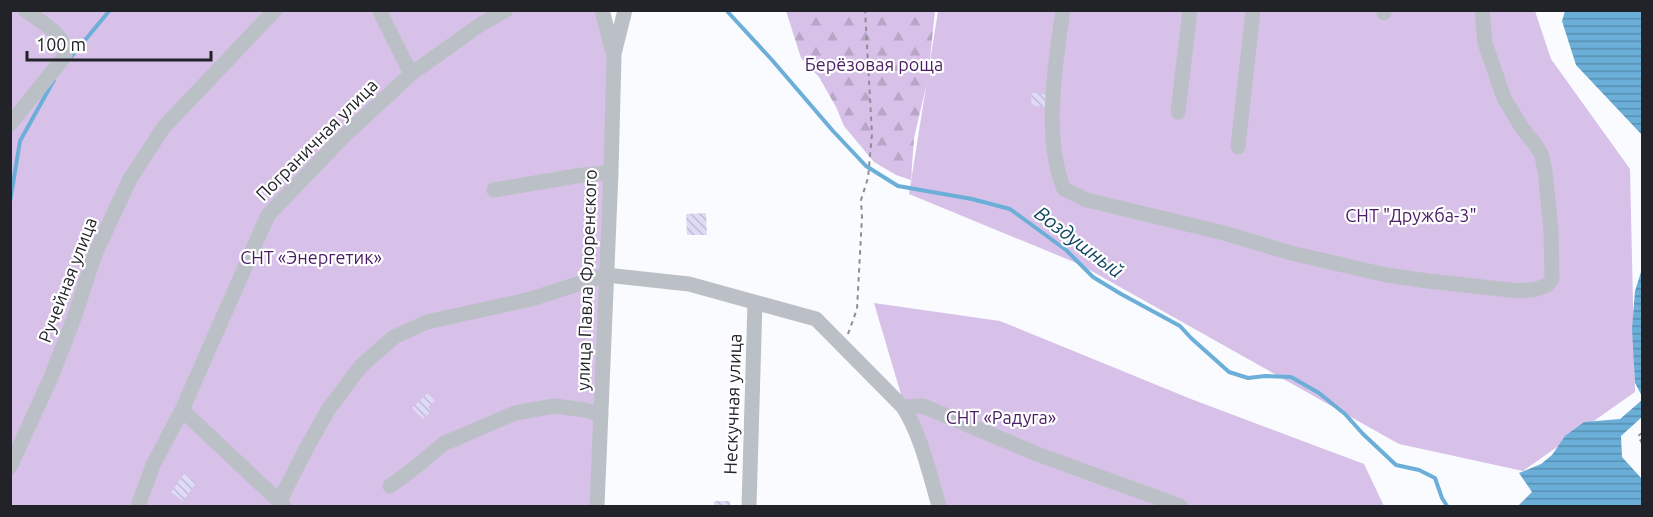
<svg xmlns="http://www.w3.org/2000/svg" width="1653" height="517" font-family="Ubuntu,sans-serif">
<defs>
<pattern id="forest-firs" width="22" height="20" patternUnits="userSpaceOnUse" patternTransform="scale(1.5)"><rect width="22" height="20" fill="#d7c1e8"/><path d="M5 1l3.5 6h-7zM16 11l3.5 6h-7z" fill="#b8a6c7"/></pattern>
<pattern id="water-rules" width="6" height="5" patternUnits="userSpaceOnUse" patternTransform="scale(1.5)"><rect width="6" height="5" fill="#6bafd9"/><path d="M0 2.5h6" fill="none" stroke="#588eb0"/></pattern>
<pattern id="building-back-hatch" width="6" height="6" patternUnits="userSpaceOnUse" patternTransform="scale(1.5)"><rect width="6" height="6" fill="#dfdbf6"/><path d="M-1 5l2 2M0 0l6 6M5-1l2 2" fill="none" stroke="#bfbcd3"/></pattern>
</defs>
<rect width="100%" height="100%" fill="#fafbfe"/>
<path fill="url(#forest-firs)" d="M786,11h149l-7,67 -14,60 -3,42 -15,-5 -22,-13 -30,-36 -8,-19 -17,-30 -18,-19z"/>
<path fill="#d7c1e8" d="M10,11h589l12,51 -13,444h-587z
M938,11h597l16,48 79,110 5,223 -112,79 -124,-27 -320,-180 -170,-70z
M874,303l126,18 191,78 173,65 20,42h-450z"/>
<path fill="url(#water-rules)" d="M1565,11h77v124l-66,-70 -14,-44z
M1642,269v127l-7,-13 -3,-54 3,-38z
M1642,400v17l-21,19 1,21 20,22v27h-124l14,-14 -13,-19 22,-9 11,-9 13,-19 19,-14 36,-3z"/>
<g fill="none" stroke-linecap="round" stroke-linejoin="round">
<path stroke="#6bafd9" stroke-width="4" d="M726,10l46,50 61,71 33,35 32,20 74,13 38,10 56,41 27,27 28,17 59,32 11,12 38,34 19,6 17,-2 26,1 28,16 26,21 18,20 33,31 23,5 16,8 7,20 5,8
M71,57l39,-47
M10,202l10,-61 34,-61"/>
</g>
<path fill="url(#building-back-hatch)" d="M1032,93l17,2 -1,12 -17,-2z
M706,213l1,22h-20l-1,-21z
M428,393l7,8 -7,6 3,4 -8,8 -11,-11z
M184,474l12,9 -13,18 -12,-9z
M714,501h16v5h-16z"/>
<g fill="none" stroke-linecap="round" stroke-linejoin="round">
<path stroke="#8d8e92" stroke-width="2" stroke-dasharray="4.5 4.5" stroke-linecap="butt" d="M848,334l9,-25 5,-92 -1,-17 7,-22 4,-44 -7,-124
M1642,433l-4,3 4,7"/>
<path stroke="#bbc0c6" stroke-width="15" d="M379,10l32,64
M1063,10c-8,53 -20,130 1,179l23,11 137,33 67,20 95,22 42,6 91,10 18,-2 10,-4 5,-6 -1,-50 -6,-58 -3,-15 -7,-12 -13,-16 -18,-30 -19,-55 -3,-33
M1384,10v3
M614,54l11,-44
M1178,112l12,-102
M10,124l55,-68c2,-22 -25,-34 -40,-46
M1238,147l15,-137
M494,190l82,-14 35,-4
M903,407l20,-1 114,48 143,52
M182,410l102,96
M10,467l42,-92 22,-57 21,-64 35,-75 33,-51 112,-118
M390,486l27,-20 26,-22 72,-31 39,-7 31,4 16,5
M279,502l27,-53 22,-39 33,-44 33,-29 33,-15 104,-23 75,-24 83,9 127,35 87,88c18,27 27,69 36,99
M138,506l15,-41 29,-55 86,-195 76,-79 67,-62 70,-50 25,-14
M597,506l14,-334 3,-116 -12,-46
M749,506l6,-204"/>
</g>
<g text-anchor="middle" stroke-width="4.5" stroke-linejoin="round" paint-order="stroke">
<g font-size="18" fill="#4a1d64" stroke="#fff">
<text x="874" y="71">Берёзовая роща</text>
<text x="1411" y="222">СНТ "Дружба-3"</text>
<text x="311" y="264">СНТ «Энергетик»</text>
<text x="1001" y="424">СНТ «Радуга»</text>
</g>
<g font-size="18" fill="#222329" stroke="#fff">
<text transform="translate(317 140) rotate(-45)" y="6">Пограничная улица</text>
<text transform="translate(68 280) rotate(-69)" y="6">Ручейная улица</text>
<text transform="translate(587 280) rotate(-88)" y="6">улица Павла Флоренского</text>
<text transform="translate(733 404) rotate(-88)" y="6">Нескучная улица</text>
</g>
<g font-size="20" font-style="italic" fill="#0f4663" stroke="#fff">
<text transform="translate(1079 242) rotate(37)" y="7">Воздушный</text>
</g>
</g>
<rect width="1653" height="517" fill="none" stroke="#222329" stroke-width="24"/>
<path d="M27 51v9h184v-9" fill="none" stroke="#222329" stroke-width="3"/>
<text x="36" y="51" font-size="18" fill="#222329" stroke="#ffffff" stroke-width="4.5" paint-order="stroke">100 m</text>
</svg>
